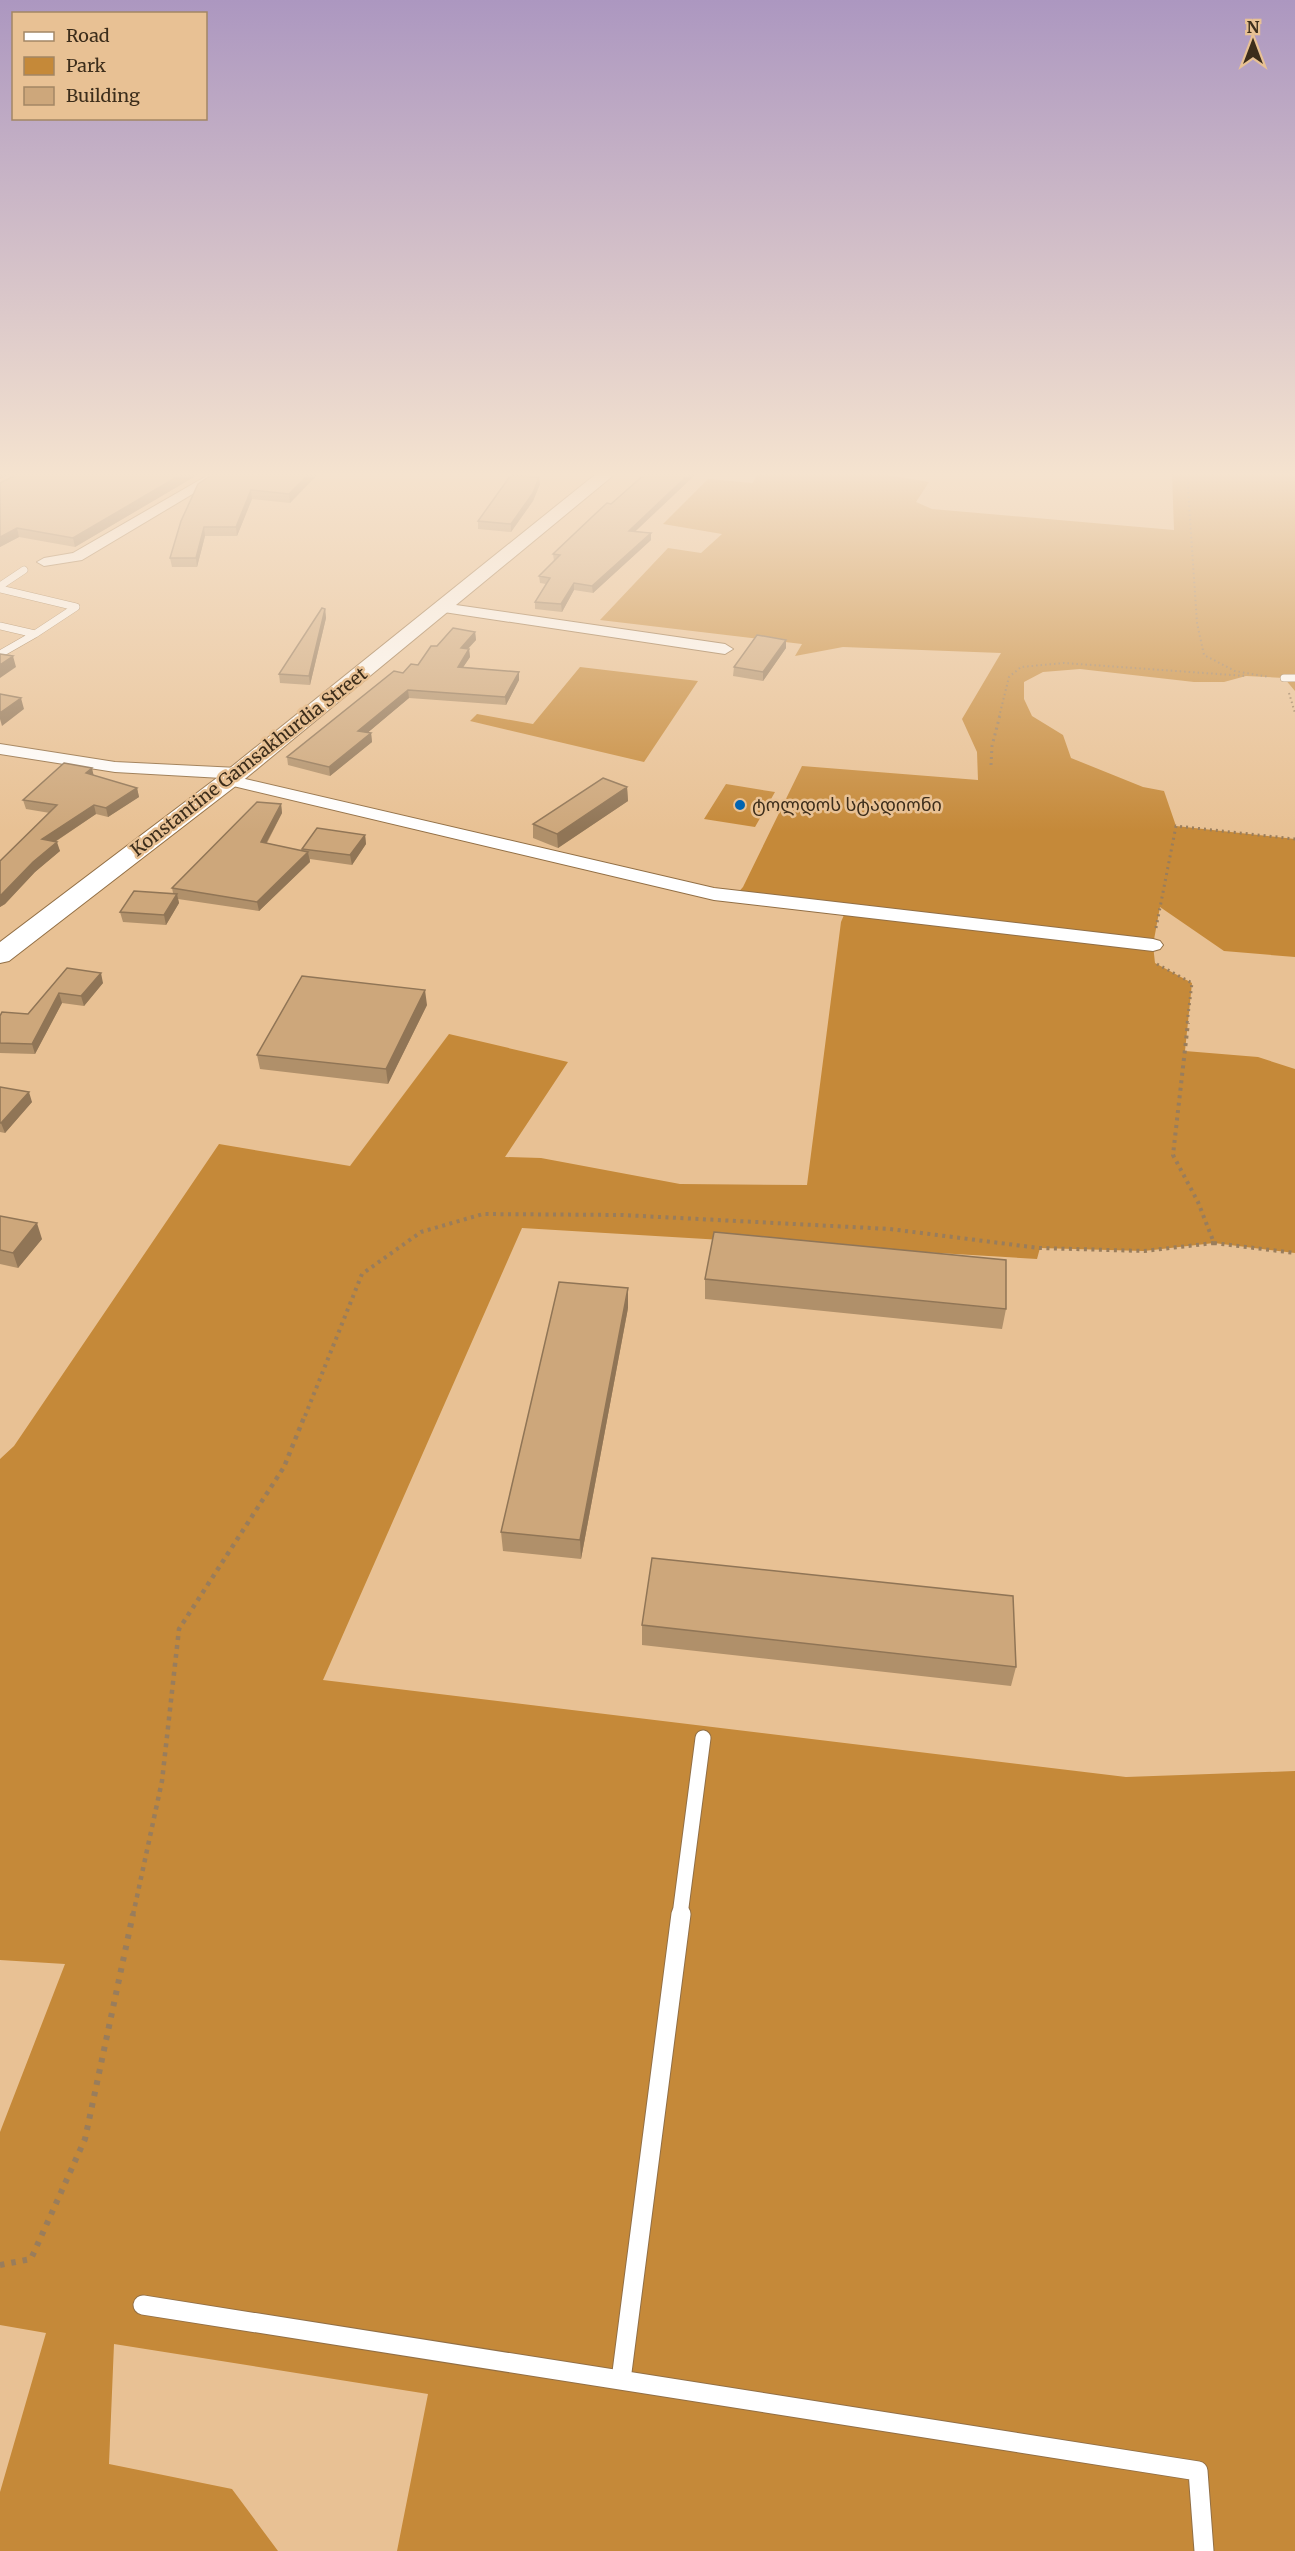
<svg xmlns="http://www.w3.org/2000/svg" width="1295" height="2551" font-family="Merriweather,'Noto Sans Georgian',serif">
<rect width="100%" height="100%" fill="#e8c194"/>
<path fill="#c58939" d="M757,474h124l48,8 -13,20 16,7 242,21 -2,-56h123v217l-11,-13 -38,-2 -22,6h-30l-114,-13 -37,3 -19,10v17l8,17 31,19 8,23 72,29 21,4 12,35 119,13v118l-71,-6 -64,-44 -7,38 2,18 37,20 -7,68 73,6 37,12v184l-81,-10 -70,8 -104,-3 -3,11 -515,-31 -199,452 803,97 169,-6v780h-898l31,-157 -314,-50 -5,120 123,25 46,62h-278v-59l46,-159 -46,-8v-193l65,-168 -65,-4v-501l14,-13 205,-302 131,22 99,-132 119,28 -63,95 36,1 139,26 127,1 34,-263 5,-12 -111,-14 8,-9 59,-121 176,14 -1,-28 -15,-33 39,-66 -158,-6 -48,9 7,-12 -202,-24 68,-72 33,5 21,-19 -59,-10 45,-45 45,4z
M580,667l118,14 -54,81 -174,-41 7,-7 56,10z
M726,784l49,8 -20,35 -51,-8z"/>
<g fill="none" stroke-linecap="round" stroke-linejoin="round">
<g stroke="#926f45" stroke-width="8">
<path id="lane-far2" d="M0,586l24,-16
M0,589l76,18 -41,27
M0,626l35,8 -35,20
M1284,678h11"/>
</g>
<g stroke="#926f45" stroke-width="17">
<path id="lane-far1" d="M680,1915l23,-177"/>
</g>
<g stroke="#926f45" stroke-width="21">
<path id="lane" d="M143,2305l1055,166 6,80
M621,2380l60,-466"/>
</g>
<g stroke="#926f45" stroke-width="2">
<path id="street" d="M210,474h16l-144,86 -38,6 -7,-4 7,-4 29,-5z
M442,603l283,41 8,5 -8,5 -288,-43 -3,-3 3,-3z
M0,744l115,18 123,6 9,5 -6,5 473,110 439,51 7,2 3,4 -3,4 -7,2 -439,-51 -485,-115 -6,-1 -1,-6 -107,-6 -115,-18z"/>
</g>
<g stroke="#926f45" stroke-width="2">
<path id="secondary" d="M596,474h19l-369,304 -237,183 -9,2v-21l230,-174z"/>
</g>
<path stroke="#997d5c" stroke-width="2" stroke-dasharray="1.5 3" stroke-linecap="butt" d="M1187,474l10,149 7,32 31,16 34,6
M1289,693l6,20
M999,717l10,-40 12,-10 43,-4 182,13"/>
<path stroke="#997d5c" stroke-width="3" stroke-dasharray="2 4" stroke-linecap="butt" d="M991,765l1,-19 8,-31
M1156,928l20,-102 119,13
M1157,964l35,19 -5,41"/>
<path stroke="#997d5c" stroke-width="4" stroke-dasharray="3 4.5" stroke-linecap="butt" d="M1214,1243l81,10
M305,1416l57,-142 59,-42 62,-18 139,1 268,14 149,19 105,3 70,-8 -16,-41 -25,-47 15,-132"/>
<path stroke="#997d5c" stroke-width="4.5" stroke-dasharray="4 5" stroke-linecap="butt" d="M133,1915l29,-134 17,-152 105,-162 21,-52"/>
<path stroke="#997d5c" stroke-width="6" stroke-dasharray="4.5 7" stroke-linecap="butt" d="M0,2265l31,-6 54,-120 48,-225"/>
<use href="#lane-far2" stroke="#fff" stroke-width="7"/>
<use href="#lane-far1" stroke="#fff" stroke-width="15"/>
<use href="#lane" stroke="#fff" stroke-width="19"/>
<use href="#street" fill="#fff" fill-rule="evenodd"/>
<use href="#secondary" fill="#fff" fill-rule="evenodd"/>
</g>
<path fill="#b0906a" d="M199,474l-124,73 -56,-10 -19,10v-64z
M213,474h105l-28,29 -38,-4 -15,37h-32l-8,31h-25l-2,-9z
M696,474l-60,57 15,2v7l-58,53 -19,-3 -12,22 -27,-3v-7l11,-18 -6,-1 -1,-7 15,-15 -1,-7 58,-50z
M540,484l-7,17 -22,31 -33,-3v-8z
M325,609l1,9 -16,67 -30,-2 -1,-9z
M475,632l1,8 -8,9h1l1,8 -7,10 56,5v8l-13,25 -97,-7 -42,35h4l1,9 -42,34 -42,-11 -1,-8 116,-84z
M786,640v8l-23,33 -30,-5 1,-9z
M94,776l43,12 2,9 -31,20 -12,-3 -41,28 5,9 -25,21 -30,32 -5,3v-46l50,-48 -24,-4 -3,-9z
M627,787l1,14 -70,47 -25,-10v-14z
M281,804l1,9 -15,30 35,8v-2l63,-14 1,9 -14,21 -42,-6v3l-51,49 -81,-12 1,4 -13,22 -43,-3 -3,-10 53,-19 -1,-5z
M67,968l36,15 -19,23 -22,-3 -27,51 -35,-1v-37l28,-2z
M427,1005l-39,79 -128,-15 -3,-14z
M0,1087l32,15 -27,31 -5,-1z
M0,1216l42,23 -24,29 -18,-4z
M705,1279l301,30 -4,20 -297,-30z
M628,1308l-47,251 -78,-8 -2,-19z
M642,1625l374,42 -5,19 -369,-41z"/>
<path fill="#907556" d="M0,474h10l-10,5z
M182,474h17l-124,73 -2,-9z
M309,474h9l-28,29 -1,-9z
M689,474h7l-67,63v-6z
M539,477l1,7 -7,17 -22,31v-8z
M251,490l1,9 -15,37 -1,-9z
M204,527l1,9 -8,31 -1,-9z
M17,528l2,9 -19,10v-10z
M651,533v7l-58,53 -1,-7z
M574,583v7l-12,22 -1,-8z
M325,609l1,9 -16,67 -1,-9z
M475,632l1,8 -15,16v-8z
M786,640v8l-23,33v-9z
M469,649l1,8 -12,18v-8z
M13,656l3,11 -16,11v-13z
M519,672v8l-13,25 -1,-8z
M408,690l1,8 -50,42 -1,-9z
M21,698l3,11 -22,17 -2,-7v-6z
M371,733l1,9 -42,34 -1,-9z
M92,768l2,9 -8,-4z
M627,787l1,14 -70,47 -1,-14z
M137,788l2,9 -31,20 -2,-9z
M281,804l1,9 -20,38 -1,-9z
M94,805l2,9 -52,35 -2,-10z
M365,835l1,9 -14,21 -2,-10z
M57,842l3,9 -25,21 -30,32 -5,3v-11l33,-34z
M308,852l2,10 -51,49 -2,-9z
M177,894l2,9 -13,22 -2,-10z
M101,973l2,10 -19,23 -3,-10z
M425,990l2,15 -39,79 -2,-15z
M59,993l3,10 -27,51 -3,-10z
M29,1092l3,10 -27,31 -4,-10z
M37,1223l5,16 -24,29 -5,-15z
M628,1288v20l-47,251 -1,-19z"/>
<path fill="#cda77b" stroke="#907556" stroke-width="1.5" d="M18,474h164l-109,64 -56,-10 -17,9v-54z
M213,474h96l-20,20 -38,-4 -15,37h-32l-8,31h-26l11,-37 17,-37z
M645,474h44l-60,57 22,2 -59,53 -18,-3 -13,21 -26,-2 15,-24 -11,-2 21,-21 -7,-1 40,-38 14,-13 4,1z
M511,475l28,2 -6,16 -22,31 -33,-3z
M322,608l3,1 -16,67 -30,-2z
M453,628l22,4 -14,16 8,1 -11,18 61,5 -14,25 -97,-7 -50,41 13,2 -42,34 -42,-10 107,-86 9,2 8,-9 7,1 13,-19h6z
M757,635l29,5 -23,32 -29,-5z
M0,654l13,2 -13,9z
M0,694l21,4 -21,15z
M64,763l28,5 -6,5 51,15 -31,20 -12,-3 -52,34 15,3 -24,20 -33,34v-35l57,-56 -34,-5z
M603,778l24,9 -70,47 -24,-10z
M257,802l24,2 -20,38 47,10 -51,50 -85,-14z
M317,828l48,7 -15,20 -48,-6z
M134,891l43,3 -13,21 -44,-3z
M67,968l34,5 -20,23 -22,-3 -27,51 -32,-1v-27l2,-4 26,2z
M302,976l123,14 -39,79 -129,-14z
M0,1087l29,5 -28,31h-1z
M0,1216l37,7 -24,30 -13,-3z
M714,1232l292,28v49l-301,-30z
M559,1282l69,6 -48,252 -79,-8z
M652,1558l361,38 3,71 -374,-42z"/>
<linearGradient id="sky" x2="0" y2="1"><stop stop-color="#ac97c0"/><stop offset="0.57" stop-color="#f5e3cf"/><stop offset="1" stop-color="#f5e3cf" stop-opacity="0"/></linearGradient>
<rect width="1295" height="832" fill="url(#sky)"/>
<circle fill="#0064b1" stroke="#e8c194" stroke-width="2" cx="740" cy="805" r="6"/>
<g text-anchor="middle" stroke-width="5" stroke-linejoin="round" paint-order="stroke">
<g font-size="18" fill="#3c2d1b" stroke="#e8c194">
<text transform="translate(249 762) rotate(-38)" y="6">Konstantine Gamsakhurdia Street</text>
</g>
<g font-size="18" fill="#3c2d1b" stroke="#e8c194" text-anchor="start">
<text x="752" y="811">ტოლდოს სტადიონი</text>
</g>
</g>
<rect x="12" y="12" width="195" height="108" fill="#e8c194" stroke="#a38664" stroke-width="1.5"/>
<rect x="24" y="32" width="30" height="9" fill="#ffffff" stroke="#a38664" stroke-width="1.5"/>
<text x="66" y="42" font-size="18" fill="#3c2d1b">Road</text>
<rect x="24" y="57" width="30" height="18" fill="#c58939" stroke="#a38664" stroke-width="1.5"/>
<text x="66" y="72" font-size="18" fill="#3c2d1b">Park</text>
<rect x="24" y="87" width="30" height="18" fill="#cda77b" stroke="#a38664" stroke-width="1.5"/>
<text x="66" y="102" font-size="18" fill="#3c2d1b">Building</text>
<g transform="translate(1253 42)" stroke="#e8c194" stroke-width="4.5" paint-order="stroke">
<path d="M0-4.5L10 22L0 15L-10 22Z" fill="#3c2d1b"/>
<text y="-9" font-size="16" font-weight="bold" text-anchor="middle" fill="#3c2d1b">N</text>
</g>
</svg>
